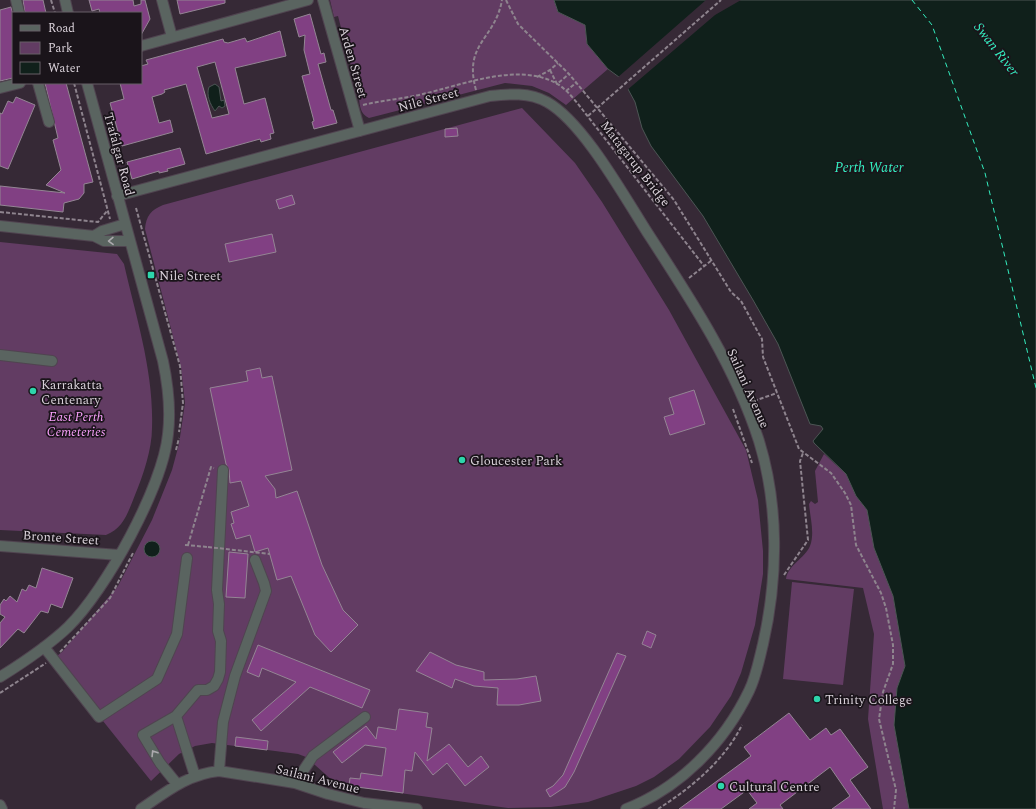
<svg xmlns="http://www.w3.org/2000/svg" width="1036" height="809" font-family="Spectral,serif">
<rect width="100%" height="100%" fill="#362936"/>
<path fill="#623c63" d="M330,0h224l4,12 27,13 2,19 21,25 -42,36 -17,-12 -17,-7 -27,-3 -136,35c-9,-4 -9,-12 -10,-20l-21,-82 -4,1z
M522,108l53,55 27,39 67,108 77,140 12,50 5,51v23l-8,51 -14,48 -10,23 -21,31 -31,32 -25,18 -18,9 -48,16 -37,5 -43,1 -159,-22 -16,-5 -27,-24 -8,-3 -86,-11 -17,3 -16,8 -28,27 -48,-60 -2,1 -48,-63 9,-7 56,-66 34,-66 20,-50 7,-26 6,-41 -4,-36 -36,-138c1,-13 6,-19 18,-24z
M0,242l117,12 7,10c12,53 30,108 28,164 0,21 -9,48 -17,67 -7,17 -11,33 -29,40l-106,-5z
M824,454l22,20 10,22 11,14 7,38 19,48 12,70 -8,22 -3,37 15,84h-26l-15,-90 6,-85 -11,-46 -77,-9c2,-14 19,-21 24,-33 5,-13 0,-29 -1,-42l2,-3 4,3 3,-2 -3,-31z
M792,582l62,7 -11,96 -60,-6z"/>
<path fill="#10201b" stroke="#4c5554" d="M554,0h482v809h-127l-15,-84 3,-37 8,-22 -12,-70 -19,-48 -7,-38 -11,-14 -10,-22 -32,-31 -1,-2 10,-12 -2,-3 -11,-2 -32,-80 -25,-44 -50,-84 -52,-70 -9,-18 -7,-26 -12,-22 -15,-11 -21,-25 -2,-19 -27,-13z
M215,84l4,3 2,14 3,-1 1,6 -3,2 -3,-2 -4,5c-5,-7 -9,-16 -6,-24z
M144 549a8 8 0 1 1 16 0a8 8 0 1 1-16 0Z"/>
<path fill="#362936" d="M706,0h35l-26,15 -89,76 -5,-9 -4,-4z"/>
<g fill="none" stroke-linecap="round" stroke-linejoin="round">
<path stroke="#34edbf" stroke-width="1" stroke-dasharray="5 4" stroke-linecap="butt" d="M912,0l20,25 53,148 51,215"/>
</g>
<path fill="#814083" stroke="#948594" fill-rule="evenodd" d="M23,0h20l3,13h-21z
M89,0h44l1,6 7,-2v-4h4l5,19 -9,16v-22h-41l-1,-4 -7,2z
M177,0h48v3l-45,11z
M11,7l2,8v63l-13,3v-71z
M310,14l11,40 3,-1 2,9 -8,2 13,46h2l4,13 -23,6 -2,-7 2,-1 -12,-45 8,-2 -6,-24 1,-15 -6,2 -5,-18z
M280,31l6,25 -51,12 9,36 21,-6 9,35 -4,1 1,5 -10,3 -1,-3 -54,15 -20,-70 -22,6 1,2 -3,2 -10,3 7,26 11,-3 3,12 -51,14 -12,-43 14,-4 -4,-16h21v-17l7,-2 -2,-4 77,-21 1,3 4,1 17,-5 2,4zM215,62l14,52 -17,4 -15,-51z
M45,83h21l27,99 -9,2v9l-5,6 -15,4 -1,9 -63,-7v-19l65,7 -19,-8 15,-15 -8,-30 5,-2z
M16,97l19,8 -27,64 -8,-3v-53l2,1 6,-13 5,2z
M457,128l1,8 -13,1v-8z
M180,148l5,16 -18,5 1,2 -9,2v-2l-27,8 -5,-17z
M292,195l3,9 -16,5 -3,-9z
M272,234l4,18 -47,10 -4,-18z
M260,368l2,10 10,-2 20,94 -27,6 10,13 1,9 21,-7 25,74 21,45 15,15 -27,27 -16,-17 -24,-59 -14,4 -9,-32 -13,4 -5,-17 -14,4 -5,-15 3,-1 -3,-11 18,-6 -8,-25 -11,2 -1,-13 -3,-6 -16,-76 38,-7 -2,-10z
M694,390l11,34 -35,11 -6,-18 10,-3 -5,-16z
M229,552l19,2 -3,44 -19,-1z
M42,568l31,10 -11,30 -11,-4 -3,9 -7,-2 -17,22 -6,-4 -18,19v-25l5,-6 -5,-3v-9l4,-6 2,2 4,-5 7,6 5,-13 4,2 3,-6 7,3z
M647,631l9,4 -5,13 -9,-4z
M258,645l112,45 -8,18 -52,-21 -49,44 -9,-11 44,-38 -34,-14 -3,9 -12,-5z
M430,652l26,13 28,7v8l33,-1 19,-3 5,25 -22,4h-22l1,-17 -24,-2 -19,-7 -3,9 -36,-17z
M617,653l9,3 -52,116 -9,15 -15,10 -4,-7 7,-4 10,-11z
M399,709l29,4 -2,14 6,1 -5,33 22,-17 19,23 13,-11 8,11 -24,19 -18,-23 -14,12 -18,-23 -3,19 -7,-1 -2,23 -54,-7 1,-8 10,1 1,-6 21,3 4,-28 -21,-3 -23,18 -9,-11 33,-26 10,13 2,-12 18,3z
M789,713l21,27 16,-12 5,7 9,-6 28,38 -18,13 21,29h-39l18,-13 -20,-29 -50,38 3,4h-34l8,-6 -10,-13 -26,19h-42l72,-53 -7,-9z
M236,737l32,4 -1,9 -32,-4z"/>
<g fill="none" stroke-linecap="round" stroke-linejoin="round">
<g stroke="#504450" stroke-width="12">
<path id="minor" d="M16,0l3,13
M65,0l3,13
M162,0l10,37
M323,0l37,131
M141,46l167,-46
M38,83l11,39
M0,88l20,-5
M117,196l373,-100c19,-2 39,-4 57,6 36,20 77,94 100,130 43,66 88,134 112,209 20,65 19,137 4,203 -4,16 -7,33 -14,47 -25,52 -69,97 -123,118
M0,226l94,10 10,5h26
M94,236l8,-5 23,-7
M0,355l52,6
M0,546l119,9
M44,647l55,70 58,-38 20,-45 10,-76
M0,677c24,-15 48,-31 68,-50 38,-37 95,-141 100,-193 3,-25 0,-49 -5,-73l-76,-278
M176,716l19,60
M219,771l4,-49 12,-46 31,-85 -2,-8 -9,-23
M295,783l18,-27 52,-39
M177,784l-17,-21 -17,-28 33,-19 22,-26h9l7,-4 4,-7 2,-7 1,-31 -3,-10 1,-27 -2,-14 6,-120
M0,805l2,4
M141,809c25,-17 47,-35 78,-38l76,12 33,11 36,9 53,6"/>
</g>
<path stroke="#8e848e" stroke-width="2" stroke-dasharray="4 2" stroke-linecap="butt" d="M51,0l4,13
M506,0l12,24 51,50 105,126 57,92 10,9 18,33 3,5 1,18 36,92 32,24 14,20 6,12 5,40 25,48 5,15 7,37v19l-10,28 -4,27 17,71 -2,19
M550,70l7,14 12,-10
M537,77l13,-7 8,-7
M74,83l36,136
M476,90c-13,-47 19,-50 26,-90
M566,91l11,-9
M363,105c20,-5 40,-6 60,-11 39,-9 92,-31 131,-12 12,6 20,17 28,27l122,157
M136,208l44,158 3,37 -4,29
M0,212l98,10 9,-11
M689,278l23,-18
M754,401l23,-8
M733,409l19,54
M176,450l3,-12
M185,545l23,2
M188,545l23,-78 3,1
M784,575l24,-35 -8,-79 3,-8
M60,652l50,-54 23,-45
M0,693l46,-30
M658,809c34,-22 66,-48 84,-84"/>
<use href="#minor" stroke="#5a6460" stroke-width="10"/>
<path stroke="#8e848e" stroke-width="2" stroke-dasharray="4 2" stroke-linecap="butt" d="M588,116l133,-116
M208,547l62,7"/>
</g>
<defs><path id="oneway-chevron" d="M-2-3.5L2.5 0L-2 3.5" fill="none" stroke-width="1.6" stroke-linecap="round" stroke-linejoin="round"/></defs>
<g stroke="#acaaae">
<use href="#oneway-chevron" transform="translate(111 241) rotate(179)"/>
<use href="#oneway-chevron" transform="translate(154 753) rotate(-122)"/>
</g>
<g fill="#2dd5ab" stroke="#1a141a" stroke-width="1.5">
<rect x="147" y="271" width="8" height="8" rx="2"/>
<circle cx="33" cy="391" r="4"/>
<circle cx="462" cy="460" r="4"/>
<circle cx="817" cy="699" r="4"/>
<circle cx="721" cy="786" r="4"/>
</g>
<g text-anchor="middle" stroke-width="3.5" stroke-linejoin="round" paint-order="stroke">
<g font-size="13" fill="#d8d0d8" stroke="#1a141a">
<text transform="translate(354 62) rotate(74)" y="5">Arden Street</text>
<text transform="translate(428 99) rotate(-15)" y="5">Nile Street</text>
<text transform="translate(120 154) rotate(75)" y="5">Trafalgar Road</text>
<text transform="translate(636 163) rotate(52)" y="5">Matagarup Bridge</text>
<text transform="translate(749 388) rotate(66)" y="5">Sailani Avenue</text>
<text transform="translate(61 537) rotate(4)" y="5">Bronte Street</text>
<text transform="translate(318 778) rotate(14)" y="5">Sailani Avenue</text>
</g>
<g font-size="13" fill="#d8d0d8" stroke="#1a141a" text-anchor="start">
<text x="159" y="280">Nile Street</text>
<text x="41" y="389">Karrakatta<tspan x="41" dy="15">Centenary</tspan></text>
<text x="470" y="465">Gloucester Park</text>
<text x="825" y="704">Trinity College</text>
<text x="729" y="791">Cultural Centre</text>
</g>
<g font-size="13" font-style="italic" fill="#f9a0fc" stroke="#1a141a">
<text x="76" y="421">East Perth<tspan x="76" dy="15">Cemeteries</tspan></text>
</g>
<g font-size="14" font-style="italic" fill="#34edbf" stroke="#1a141a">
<text transform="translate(997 49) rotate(52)" y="5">Swan River</text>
<text x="869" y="172">Perth Water</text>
</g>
</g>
<rect x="12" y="12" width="130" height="72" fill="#1a141a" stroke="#665f66"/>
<rect x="20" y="25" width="20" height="6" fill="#5a6460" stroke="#665f66"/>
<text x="48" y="32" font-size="12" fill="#d8d0d8">Road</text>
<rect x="20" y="42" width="20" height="12" fill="#623c63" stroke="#665f66"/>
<text x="48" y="52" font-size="12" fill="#d8d0d8">Park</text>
<rect x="20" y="62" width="20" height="12" fill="#10201b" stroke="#665f66"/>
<text x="48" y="72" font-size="12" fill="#d8d0d8">Water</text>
</svg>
